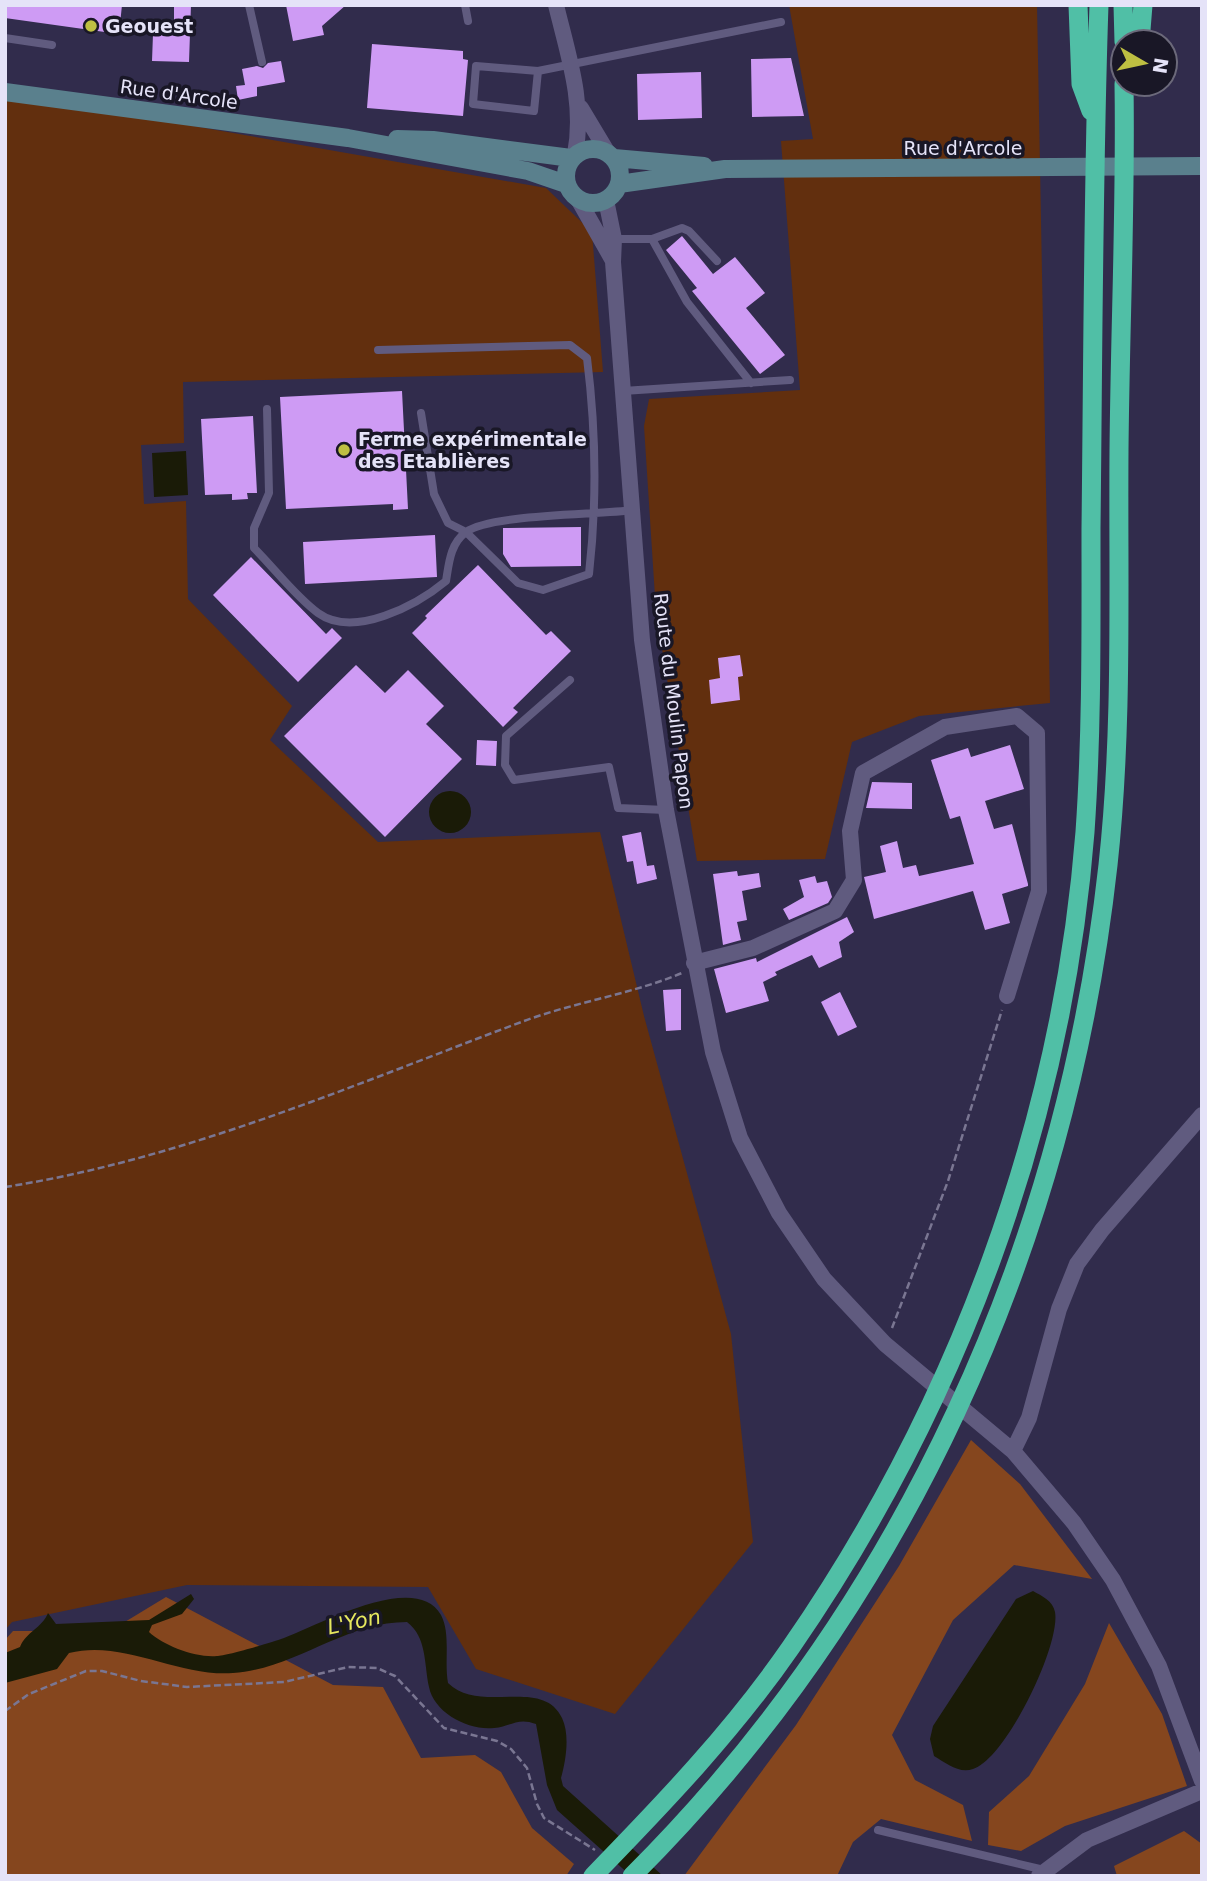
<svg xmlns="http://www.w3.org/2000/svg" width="1207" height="1881" font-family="'DejaVu Sans',sans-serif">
<rect width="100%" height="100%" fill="#312c4c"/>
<path fill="#622f0e" d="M789,5h248l13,698 -131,13 -67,26 -27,117 -128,2 -41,-249 -12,-186 5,-27 151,-9 -19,-249 32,-2z
M5,93l541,95 46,44 11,140 -420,10 1,61 -43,2 3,59 42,-3 2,98 104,107 -22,34 108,102 222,-10 44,184 87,318 22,208 -138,172 -139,-45 -48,-82 -241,-2 -175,37 -7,8z"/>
<path fill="#85461e" d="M971,1440l49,44 72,95 -78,-14 -61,55 -61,115 23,45 48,25 9,36 -91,-22 -28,23 -16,34h-153l112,-151 103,-159z
M166,1597l167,88 50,2 38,71 54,-3 26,17 31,56 42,36 -8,12h-561v-236l8,-9h97z
M1109,1623l53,91 25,72 -122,40 -44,25 -33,-6 1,-33 40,-36 56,-92z
M1184,1831l18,13v32h-85l-3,-10z"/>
<path fill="#1a1b07" d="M186,451l2,44 -34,2 -2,-44z
M429 812a21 21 0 1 1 42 0a21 21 0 1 1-42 0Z
M1033,1591c9,5 20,10 22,21 6,33 -50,148 -82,157 -14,5 -27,-6 -39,-13l-4,-17 3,-13 83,-127z
M191,1594l3,5 -12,15 -30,11 -3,7c15,14 47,26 68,24 9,0 56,-14 67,-18 33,-12 132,-68 157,-23 10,19 3,46 7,68 32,32 94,-7 114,35 8,17 4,42 -1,60l2,8 100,90h-32l-74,-66 -10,-25 -11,-61c-18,-7 -24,2 -42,4 -25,3 -60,-15 -65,-41 -5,-23 -2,-50 -22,-65 -63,0 -112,47 -174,51 -55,4 -110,-34 -164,-20l-12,16 -52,14v-30l15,-6c6,-15 22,-19 28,-34l8,11 93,-4z"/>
<path fill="#ce9bf4" d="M5,5h117l-3,29 -114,-16z
M174,5h17l-2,57 -37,-1 1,-27h21z
M286,5h60l-24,21 2,9 -31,6z
M372,44l91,7v8l5,1 -5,56 -96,-8z
M791,58l13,58 -52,1 -1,-58z
M281,61l4,21 -28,5v9l-19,4 -2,-14 9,-1 -3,-16 15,-3 6,2 5,-5z
M701,72l1,46 -64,2 -1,-46z
M682,236l31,38 22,-17 30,36 -19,15 39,47 -25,19 -68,-83 5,-3 -31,-38z
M402,391l6,118 -15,1v-6l-107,5 -6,-112z
M253,416l4,77h-10l1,6 -16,1v-6l-27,1 -4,-76z
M581,527v39l-70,1 -8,-13v-26z
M435,535l2,42 -132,7 -2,-42z
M251,557l75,77 6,-6 10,10 -44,44 -85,-87z
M478,565l68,70 5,-4 20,20 -58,57 5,4 -15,15 -91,-94 15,-15 -2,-2z
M740,655l3,21 -5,1 2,23 -29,4 -2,-24 11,-2 -2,-20z
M356,665l29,28 23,-23 36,36 -18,18 36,35 -77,78 -101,-101z
M477,740l20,1 -1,25 -20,-1z
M1010,745l14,44 -39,12 9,28 18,-5 16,60v2l-26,8 8,29 -25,7 -12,-39 -99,28 -10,-42 22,-5 -6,-26 17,-5 6,27 13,-3 3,11 55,-12 -14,-48 -10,3 -19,-59 37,-12 3,9z
M872,782l40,1v26l-46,-1z
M641,832l6,34 7,-1 3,14 -20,5 -4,-23 -6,1 -5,-26z
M737,871l1,5 21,-3 2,14 -19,4 5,29 -10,2 4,18 -18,5 -10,-71z
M815,876l2,7 10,-2 5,16 -4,6 -39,17 -6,-11 21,-12 -5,-17z
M847,917l7,15 -15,10 3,15 -23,11 -7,-13 -37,17 2,3 -14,7 6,19 -43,12 -12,-44 42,-11 1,4z
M681,989v41l-15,1 -3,-41z
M840,992l17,35 -19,9 -17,-34z"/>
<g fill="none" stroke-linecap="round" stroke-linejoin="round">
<path stroke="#7a7692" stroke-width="2.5" stroke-dasharray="7 3.5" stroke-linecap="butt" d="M5,1187c180,-28 350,-103 519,-166 51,-19 108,-27 158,-48
M892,1328l56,-147 54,-171
M5,1711l24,-17 57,-23h16l39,10 46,6 97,-5 64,-15 29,1 18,8 49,52 53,13 14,8 16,19 10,36 7,14 51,32"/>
<path stroke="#605b7f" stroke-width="8" d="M249,5l13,57
M465,5l3,16
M5,38l47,7
M538,71l-4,40 -61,-7 3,-38 62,5 243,-49
M614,239h38l30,-11 7,3 28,30
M652,239l35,63 64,81
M378,350l192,-5 17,13c9,72 10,145 2,216l-46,16 -25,-7 -52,-51 -18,-9 -14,-29 -13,-81
M623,391l167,-11
M267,409l2,84 -15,35v20c21,21 41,48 64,65 36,26 99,-8 128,-32 3,-18 4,-37 20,-49 25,-18 131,-17 167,-22
M570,680l-64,56 -1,29 9,15 95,-13 9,41 48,2
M878,1830l166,40"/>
<path stroke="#605b7f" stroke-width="16" d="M556,5c12,50 29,98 19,149
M581,108l27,45
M578,199l34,60
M606,200l8,39 -1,23 29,378 24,170 47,242 27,86 39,75 45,66 61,65 128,107 61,72 39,57 46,86 43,115
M694,963l59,-15 82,-37 19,-31 -4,-49 13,-58 82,-46 72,-11 20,17 2,158 -32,105
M1013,1451l16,-33 30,-109 18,-45 25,-34 100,-115
M1039,1876l48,-36 115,-49"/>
<path stroke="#5a808d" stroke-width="18" d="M5,92l343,46 180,33 38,13
M397,139l36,1 138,18
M566 176a27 27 0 1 1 54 0a27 27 0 1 1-54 0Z
M614,158l90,8
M619,184l106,-15 477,-3"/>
<path stroke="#50bfa6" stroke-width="19" d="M1078,5l3,79 10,27
M1123,5l1,37
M1140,42l3,-37
M593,1876c71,-73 140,-145 198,-229 166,-240 271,-523 294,-815 7,-101 6,-202 6,-303 2,-174 2,-349 8,-524
M632,1876c272,-271 434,-631 476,-1011 15,-136 10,-277 11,-414 1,-122 7,-245 5,-367"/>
</g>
<g fill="#bebf42" stroke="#191726" stroke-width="2.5">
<circle cx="91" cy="26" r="7"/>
<circle cx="344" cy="450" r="7"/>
</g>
<g text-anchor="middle" stroke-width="7" stroke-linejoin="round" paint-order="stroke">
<g font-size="19" font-weight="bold" fill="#e5e3f8" stroke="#191726" text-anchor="start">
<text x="105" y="33">Geouest</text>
<text x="358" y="446">Ferme expérimentale<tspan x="358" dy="22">des Etablières</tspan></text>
</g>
<g font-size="19" fill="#e5e3f8" stroke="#191726">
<text transform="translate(179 94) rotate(8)" y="7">Rue d'Arcole</text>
<text x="963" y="155">Rue d'Arcole</text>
<text transform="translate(674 701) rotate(83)" y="7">Route du Moulin Papon</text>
</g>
<g font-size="21" font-style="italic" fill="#e6e85e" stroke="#191726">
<text transform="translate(354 1622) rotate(-12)" y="7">L'Yon</text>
</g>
</g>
<rect width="1207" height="1881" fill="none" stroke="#e5e3f8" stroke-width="14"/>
<g transform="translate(1144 63) rotate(99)"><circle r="33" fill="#191726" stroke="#6b697a" stroke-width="2"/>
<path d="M0-5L12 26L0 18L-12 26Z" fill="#bebf42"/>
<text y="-10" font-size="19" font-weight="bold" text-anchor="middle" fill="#e5e3f8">N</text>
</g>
</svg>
